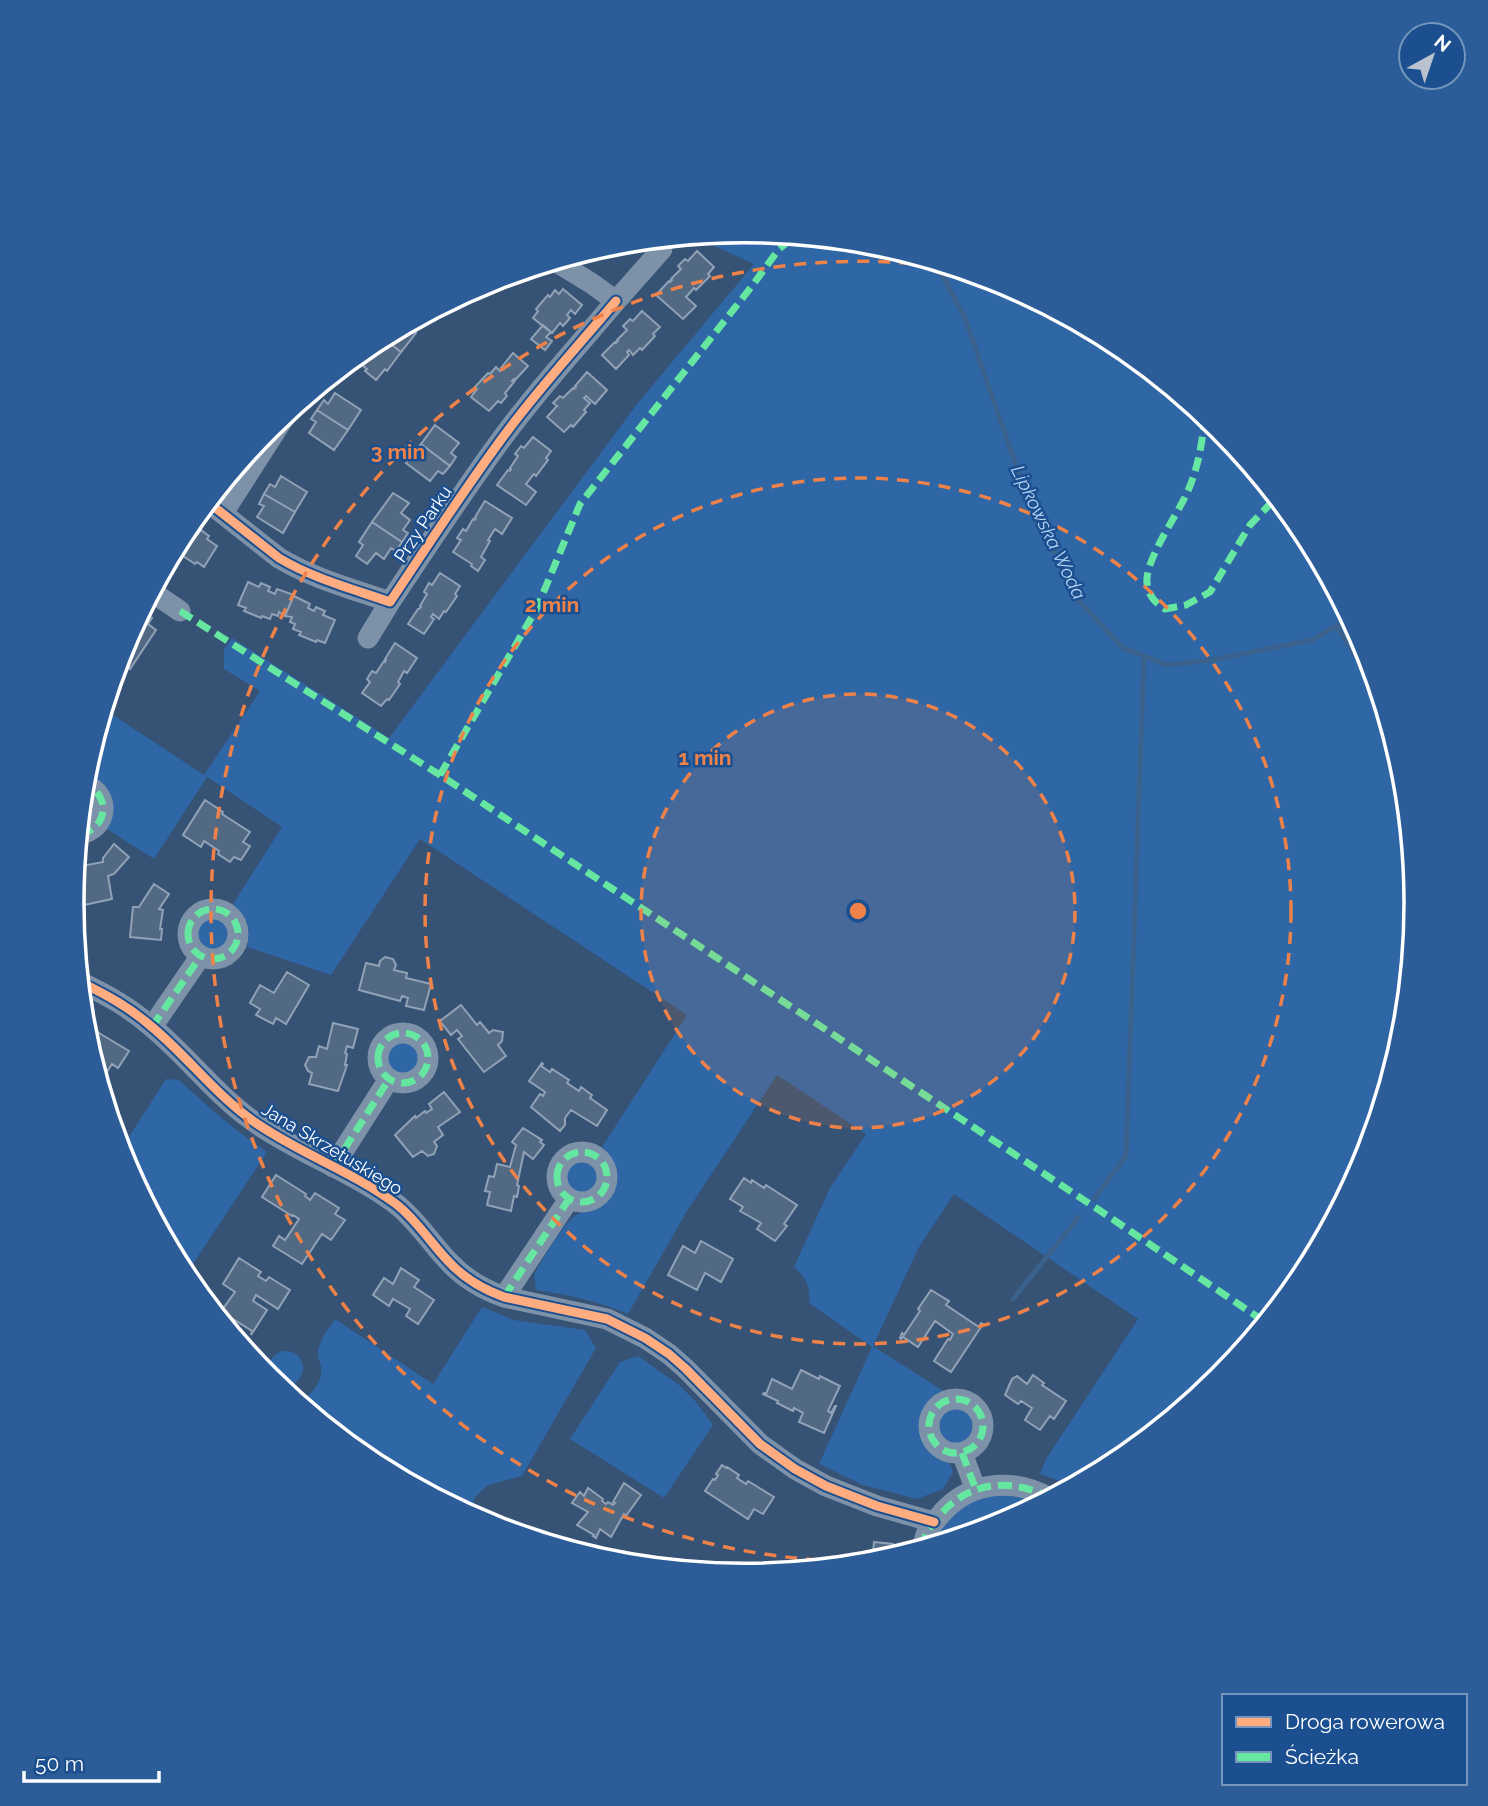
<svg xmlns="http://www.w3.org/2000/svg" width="1488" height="1806" font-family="Raleway,sans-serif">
<rect width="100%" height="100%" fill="#365274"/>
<path fill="#2f66a5" d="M744,231l132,13 126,38 116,62 102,84 83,102 62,116 38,126 13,131 -13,132 -38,126 -62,116 -84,102 -102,83 -50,27 -10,-9 -17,-6 6,-15 92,-140 -184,-125 -35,53 -46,99 72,46c-21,14 -34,34 -15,57 5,6 13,8 18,13 3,3 4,7 5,10l-10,17 -26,10 -54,-14 -44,-21 53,-117 -63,-44c2,-15 -3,-26 -15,-36l36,-79 36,-54 -89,-59 -90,136 -59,103c-30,-13 -60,-19 -92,-24l-2,-16c9,-15 25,-43 36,-54 11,-11 18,-7 29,-14 25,-14 22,-41 3,-59l85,-132 -267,-176 -89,136 -84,-28c4,-18 -1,-30 -14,-43l49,-77 -75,-50 -53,82 -47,-30 -23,-54 20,-66 100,66 56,-84 -36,-22v-20l8,-11 157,100 248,-334 117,-140 -62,-28z
M196 934a17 17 0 1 1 34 0a17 17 0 1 1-34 0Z
M387 1059a17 17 0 1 1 34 0a17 17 0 1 1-34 0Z
M166,1079l13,1c29,27 54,49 88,72l-82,124 -62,-116 -3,-9z
M565 1177a17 17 0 1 1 34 0a17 17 0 1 1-34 0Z
M482,1307l32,13 71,10 11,18 -74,128 -34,9 -13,12 -4,17 1,2 -102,-54 -72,-60c14,-7 25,-20 23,-36 -1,-2 -3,-9 -3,-11 0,-14 10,-26 17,-36l98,65z
M269 1368a17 17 0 1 1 34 0a17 17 0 1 1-34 0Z
M638,1356l40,28 18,18 17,23 -49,73 -94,-59 50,-77z
M939 1426a18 18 0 1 1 36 0a18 18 0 1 1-36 0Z
M1002,1493l39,10 -40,21 -70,21 7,-15 27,-26z"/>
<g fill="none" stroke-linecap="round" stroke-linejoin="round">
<path stroke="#3b618d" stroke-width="5" d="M935,262l30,56 57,165 55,116 46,49 44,17 45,-5 100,-20 38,-22
M1336,626l42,63
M1094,1199l32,-43 18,-500
M1013,1299l66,-82"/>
</g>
<path fill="#526984" stroke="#92a2b6" stroke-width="2" d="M697,251l17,16 -6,7 2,2 -14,14 -2,-2 -8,9 10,9 -13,13 -27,-24 13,-14 1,1 2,-2 -1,-1 10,-10 -3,-3 7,-7 3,2z
M563,289l19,16 -7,9 -4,-4 -4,5 3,3 -7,8 -3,-3 -8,10 -19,-15 5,-7 -2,-2 12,-14 2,2 5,-7 4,4z
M642,311l18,16 -7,7 2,2 -13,14 -2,-2 -7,7 -4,-5 -2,2 2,3 -13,14 -14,-14 13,-13 1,1 2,-2 -1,-1 10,-10 -4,-4 7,-7 3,2z
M406,325l10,8 -15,19 -18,-14z
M543,325l8,7 -5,5 6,4 -7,9 -14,-11z
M383,338l18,14 -14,19 -2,-2 -9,11 -11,-9 2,-2 -4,-3 7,-9 -7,-5 8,-8z
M513,353l15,13 -13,14 -1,-1 -2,2 2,1 -9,11 2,3 -6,7 -3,-2 -9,10 -18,-14 6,-8 -2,-2 13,-14 2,1 6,-7 4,4 2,-2 -1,-1z
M587,372l20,18 -12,14 -9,-8 -2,2 6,5 -6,7 2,2 -13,15 -2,-2 -7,7 -17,-15 10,-11 -4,-3 7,-7 3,2 10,-10 1,1 2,-2 -1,-1z
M335,393l26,17 -13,20 -31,-20 7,-10 4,4z
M317,410l31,20 -14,20 -25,-17 7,-11 -5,-3z
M435,425l24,18 -8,10 5,4 -6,9 -29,-22z
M533,437l18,14 -5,7 2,2 -12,16 -2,-2 -8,10 10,8 -10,13 -29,-20 11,-15 2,1 1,-2 -1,-1 8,-12 -3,-2 6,-8 3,2z
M421,444l29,22 -7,8 -5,-3 -8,10 -24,-18z
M281,476l26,16 -12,20 -31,-18 6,-10 5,3z
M393,493l16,10 -8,10 9,7 -7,10 5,3 -6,9 -30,-20z
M264,494l31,18 -12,21 -26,-16 7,-11 -5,-2z
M485,501l27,17 -10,16 -7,-5 -2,3 -5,8 2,1 -9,16 4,3 -7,11 -7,-5 1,-2 -19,-12 8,-12 -4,-2 6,-9 3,2 7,-12 2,1 1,-2 -1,-1z
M191,522l5,3 -3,5 5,4 3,-4 8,6 -2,3 10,7 -13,21 -7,-5 -2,2 -15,-10 1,-2 -6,-4z
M372,522l30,20 -6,9 -5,-3 -7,11 -8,-6 -9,11 -11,-8 7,-11 -4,-3z
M440,573l20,13 -5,8 2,2 -11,16 -2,-1 -5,8 -6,-5 -2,3 3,2 -10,15 -16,-10 10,-15h1l2,-2 -1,-1 7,-12 -3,-2 5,-9 3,2z
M248,582l11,5 2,-4 9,4 -2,4 7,3 2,-5 17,6 -9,21 -6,-4 -1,4 -6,-2 -2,5 -8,-3 -1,2 -17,-7 2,-3 -8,-3z
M294,596l16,8 -2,4 6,3 2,-4 9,4 -2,4 12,5 -10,23 -8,-3 -1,2 -17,-7 2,-3 -8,-3 2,-5 -5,-2 2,-5 -7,-1 9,-21z
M143,613l9,5 -4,6 8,6 -26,39 -12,-8 5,-16z
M395,643l22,15 -10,15 -3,-2 -6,11 2,2 -11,16 -2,-1 -6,7 -19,-13 8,-11 -3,-3 5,-8 4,2 8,-12 1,1 1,-2 -1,-1z
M205,800l18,12 -1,2 28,18 -7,10 7,4 -9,14 -7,-3 -4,5 -12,-8 1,-3 -15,-10 -3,6 -18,-12z
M114,844l15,13 -15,17 -6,2 4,23 -28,6 -3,-16 -5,1 -1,-11 4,-1 -2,-11 26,-5v-4z
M154,884l15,10 -10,15 4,1 -3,19h2l-1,11 -31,-3 3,-30h6z
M385,957l8,2 3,6 -2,5 13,3 -1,5 25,6 -7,26 -18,-4 2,-8 -6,-2 -2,5 -41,-11 7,-27 13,3 1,-5z
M287,972l22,13 -23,39 -10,-6 -3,6 -17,-9 4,-6 -10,-6 10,-18 14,8z
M461,1005l16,20 3,-3 9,11 4,-3 10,2 -1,9 -4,4 8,11 -22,16 -26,-33 4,-3 -5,-6 -6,5 -11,-14z
M333,1023l25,6 -5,19 -6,-2 -2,7 2,1 -2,11h2l-9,26 -29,-7 3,-11 -4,-2 -3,-6 4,-8h7l3,-11 8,3z
M94,1030l35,21 -11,17 -6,-4 -12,19 -13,-41z
M542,1063l1,1 -2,2 9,6 2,-3 17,11 -2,3 12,8 2,-4 11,8 -2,3 17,12 -10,16 -26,-16 -6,8v7l-5,6 -29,-24 9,-13 3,2 2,-4 -16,-11z
M444,1092l16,20 -22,15 5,8 -9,7 3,4 -3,8 -6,2 -6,-5 -9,6 -18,-22 20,-19 1,2 9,-7 1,2 6,-4 -3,-5z
M523,1128l19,12 -2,2 4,3 -11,14 -9,-7 -7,33 2,1 -2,11 -3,-1 -3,15 -24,-6 3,-13 -5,-1 4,-15 5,1 3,-13 13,3 6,-22 -4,-3z
M276,1175l30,19 -1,2 5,4 5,-7 24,15 -4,6 10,6 -14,20 -9,-6 -20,30 -29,-18 6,-10 6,4 14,-21 -6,-4 -1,1 -30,-19z
M744,1178l7,5 1,-3 12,8 2,-3 31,20 -13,19 3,2 -12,15 -18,-12 4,-6 -21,-12 3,-4 -13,-8z
M701,1241l32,18 -12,23 -16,-9 -8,17 -29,-15 15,-29 12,7z
M239,1258l22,14 -3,4 8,5 3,-4 21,13 -12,19 -22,-14 -3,6 14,9 -16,25 1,-4 -30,-19 -2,3 -1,-1 16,-22 -12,-8z
M401,1268l18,12 -5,7 20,13 -16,24 -12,-8 4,-7 -17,-10 -4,7 -16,-11 11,-17 9,6z
M931,1290l18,11 -3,4 33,22 2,-4 2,1 -32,48 -17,-11 14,-22 2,1 3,-6 -18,-13 -17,26 -15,-10 -2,2 -1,-1 2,-5 2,2 16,-24 -2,-2z
M801,1370l18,9 1,-3 20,10 -12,25 3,2 4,-7h1l-12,27 -25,-11 4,-9 -9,-5 -1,3 -16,-8 1,-2 -15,-7 1,-1 2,1 6,-15 20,10z
M1033,1375l11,8 -2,2 24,16 -12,18 -4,-3 -10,14 -15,-10 7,-12 -11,-7 -3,3 -13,-9 7,-16 5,-3 10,8z
M722,1465l4,3 1,-1 12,8 -2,3 9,6 2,-3 26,16 -11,17 -9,-5 -6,10 -43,-28 8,-12 2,1 3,-5 -2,-1z
M624,1483l17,12 -15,21 -2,-2 -13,23 -11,-8 -4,9 -3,-2 1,-1 -17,-10 11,-13 -16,-9 8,-11 4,4 4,-8 15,11 -1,2 4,3 2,-2 5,3 2,-2 -2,-1z
M874,1542l19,2 -2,13 -19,6z"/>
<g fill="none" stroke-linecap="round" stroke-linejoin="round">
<path stroke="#7d92a8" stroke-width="21" d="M555,261l36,22 25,18 46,-52
M208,502l71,56c35,21 74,31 111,44 38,-57 75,-114 116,-169 34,-46 73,-88 110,-132
M223,513l64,-100
M152,592l28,19
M368,638l22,-36
M79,834c29,-4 33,-40 5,-50
M188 934a25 25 0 1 1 50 0a25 25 0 1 1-50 0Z
M80,982c27,13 49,25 72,45 36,30 62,66 101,94 45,32 99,50 143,83 21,16 36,41 54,59 14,15 35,27 54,34l103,22 38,19 24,16 17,15 74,75 35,25 31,17 51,20 57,16
M152,1027l48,-70
M378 1058a25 25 0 1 1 50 0a25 25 0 1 1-50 0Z
M557 1177a25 25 0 1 1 50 0a25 25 0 1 1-50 0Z
M333,1167l56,-88
M504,1297l65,-98
M929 1426a27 27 0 1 1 54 0a27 27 0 1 1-54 0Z
M962,1453l14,37
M922,1548c2,-5 3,-11 5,-16 2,-4 6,-9 10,-13 28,-37 73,-43 113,-21"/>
<path stroke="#66e7a1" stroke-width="7" stroke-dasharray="14 7" stroke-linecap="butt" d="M1205,416c-3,28 -7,54 -19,79 -11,23 -37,60 -39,83 -1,15 7,24 18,31l21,-4 24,-13 40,-67 22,-23 6,-3
M180,611l260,164 659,435 166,112
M440,775l97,-167 43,-104 172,-218 27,-37 16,-13
M79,834c29,-4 33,-40 5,-50
M188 934a25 25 0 1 1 50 0a25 25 0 1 1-50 0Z
M152,1027l48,-70
M378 1058a25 25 0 1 1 50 0a25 25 0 1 1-50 0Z
M557 1177a25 25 0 1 1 50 0a25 25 0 1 1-50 0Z
M333,1167l56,-88
M504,1297l65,-98
M929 1426a27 27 0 1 1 54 0a27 27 0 1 1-54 0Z
M962,1453l14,37
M922,1548c2,-5 3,-11 5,-16 2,-4 6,-9 10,-13 28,-37 73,-43 113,-21"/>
<g stroke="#1b4f8f" stroke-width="13">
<path id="cycleway" d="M208,502l71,56c35,21 74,31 111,44 38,-57 75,-114 116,-169 34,-46 73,-88 110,-132
M80,982c27,13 49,25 72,45 36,30 62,66 101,94 45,32 99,50 143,83 21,16 36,41 54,59 14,15 35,27 54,34l103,22 38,19 24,16 17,15 74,75 35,25 31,17 51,20 57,16"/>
</g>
<use href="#cycleway" stroke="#ffac80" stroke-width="9"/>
</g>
<circle cx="858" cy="911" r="217" fill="#ee8249" fill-opacity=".12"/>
<g fill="none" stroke="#ee8249" stroke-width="3.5" stroke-dasharray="12 9">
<circle cx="858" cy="911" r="217"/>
<circle cx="858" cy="911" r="433"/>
<path d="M881 1561A650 650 0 1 1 954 268"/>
</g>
<g text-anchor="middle" stroke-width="5" stroke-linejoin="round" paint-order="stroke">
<g font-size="18" fill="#fff" stroke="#1b4f8f">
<text transform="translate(423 524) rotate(-56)" y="6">Przy Parku</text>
<text transform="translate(332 1149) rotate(31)" y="6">Jana Skrzetuskiego</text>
</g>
<g font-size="19" font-style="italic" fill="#b5d3f5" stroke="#1b4f8f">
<text transform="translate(1049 532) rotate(64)" y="7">Lipkowska Woda</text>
</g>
</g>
<path d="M0 0H1488V1806H0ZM84 903a660 660 0 1 1 1320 0a660 660 0 1 1-1320 0Z" fill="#2d5d98" fill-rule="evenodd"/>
<path fill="none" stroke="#fff" stroke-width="3.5" d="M84 903a660 660 0 1 1 1320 0a660 660 0 1 1-1320 0Z"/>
<circle cx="858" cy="911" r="10" fill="#ee8249" stroke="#1b4f8f" stroke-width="3.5"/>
<g font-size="21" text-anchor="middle" font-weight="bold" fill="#ee8249" stroke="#1b4f8f" stroke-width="5" stroke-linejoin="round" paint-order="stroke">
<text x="398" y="459">3 min</text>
<text x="552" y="612">2 min</text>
<text x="705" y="765">1 min</text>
</g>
<rect x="1222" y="1694" width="245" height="91" fill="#1b4f8f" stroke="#7695bc" stroke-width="2"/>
<rect x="1236" y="1717" width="35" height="10" fill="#ffac80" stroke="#7695bc" stroke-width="2"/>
<text x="1285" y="1729" font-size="21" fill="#ffffff">Droga rowerowa</text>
<rect x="1236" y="1752" width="35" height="10" fill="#66e7a1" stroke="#7695bc" stroke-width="2"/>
<text x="1285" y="1764" font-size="21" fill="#ffffff">Ścieżka</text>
<g transform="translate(1432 56) rotate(40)"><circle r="33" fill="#1b4f8f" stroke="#7695bc" stroke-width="2"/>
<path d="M0-5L12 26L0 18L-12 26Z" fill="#b9c2ce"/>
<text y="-10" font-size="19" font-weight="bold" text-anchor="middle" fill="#ffffff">N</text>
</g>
<path d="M24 1771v10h135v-10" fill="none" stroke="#ffffff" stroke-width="3.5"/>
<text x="35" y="1771" font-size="21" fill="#ffffff" stroke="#1b4f8f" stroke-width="5" paint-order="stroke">50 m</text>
</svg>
